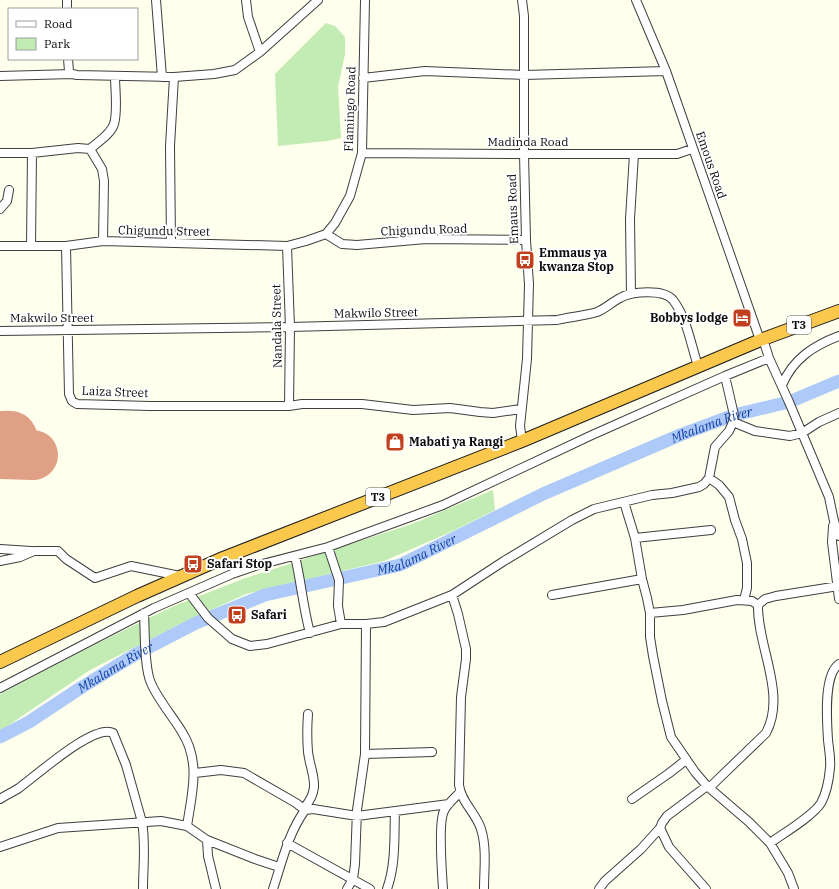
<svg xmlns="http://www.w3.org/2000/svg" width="839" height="889" font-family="'IBM Plex Serif',serif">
<rect width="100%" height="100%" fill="#feffec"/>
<path fill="#c3ebb4" d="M326,23l9,3 10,11v17l-7,33 3,51 -14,3 -49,5 -3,-72z
M493,490l2,20 -42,21 -69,30 -138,33 -64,29 -92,47 -90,61v-37l106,-55 68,-33 69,-27 169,-55z"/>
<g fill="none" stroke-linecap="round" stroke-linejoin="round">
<path stroke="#aecaf9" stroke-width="13" id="s1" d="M0,737l29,-15 53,-35 54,-33 60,-31 69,-28 135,-30 143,-71 137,-59 54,-20 55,-13 50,-21"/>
<path stroke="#e0a085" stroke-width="20" d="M0,421c5,0 11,-1 16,1 12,4 14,22 14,33"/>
<path stroke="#e0a085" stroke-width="50" d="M0,454l33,1"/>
<g stroke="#3f3f3f" stroke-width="10">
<path id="minor" d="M67,0v9
M156,0l6,77
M246,0l2,17 12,35
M636,0l30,71 94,269
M68,59l1,12 3,3 5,1 97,2 40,-3 21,-4 25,-18 58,-52
M0,76l72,-2
M363,78l62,-7 99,4 142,-4
M90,149l12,20 2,12 -1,60
M90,149c8,-7 21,-15 24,-25 4,-13 1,-34 1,-48
M0,153h32l46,-5 12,1
M362,153l162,1h153l15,-5
M0,209l7,-8 2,-11
M326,234l9,-11 15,-27 12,-43 3,-153
M326,234l16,10 15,1 69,-6 100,1
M171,243l-1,-97 4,-69
M0,246h66l37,-5 184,5 19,-5 20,-7
M31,246l1,-93
M66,246l3,148 3,7 5,3 73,2h139l13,-2h60l51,6 37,-2 30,4 13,1 28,-4
M287,246l3,81 -1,79
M631,294l-1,-75 4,-65
M0,331l290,-4 267,-7c13,-3 27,-4 40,-8 8,-3 15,-10 23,-14 12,-7 44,-9 53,2 14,18 18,45 25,66
M763,339l6,19 20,44 40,95 5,24 5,15
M782,385c11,-26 31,-39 57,-49
M733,422l22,9 35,5 12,-3 17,-11 20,-9
M522,441l-2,-15 7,-67 2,-75 -3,-44 -2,-86v-138l-2,-16
M709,478l10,7 10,12 6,23 7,19 5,24v25l-3,12
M624,502l11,36 7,41 5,19 3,15v24l3,19 9,45 9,36 24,35 12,14 42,36 21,21 18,30 6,16
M833,526l-1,16 7,57
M635,538l76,-8
M328,547l11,33 -1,26 3,18
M0,549l31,2
M295,556c6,25 8,51 15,77
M0,561l20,-4 14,-6h24l8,8 29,19 36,-12 49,10
M189,593l19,25 24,21 18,7 17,-2 74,-20h25l18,-2 68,-27 52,-34 68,-41 22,-11 58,-14 20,-2 27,-6 5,-3 5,-6 6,-31 14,-16 4,-9 1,-7 -9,-39
M452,595l6,19 8,35v10l-5,38 -2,88c2,17 17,28 22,44 6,19 3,41 3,60
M552,595l90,-16
M144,613c1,18 0,55 7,70 6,15 22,34 31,49 19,30 10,61 5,94
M650,613l33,-3 54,-10 15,1 6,4
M0,688l154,-80 78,-34 23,-8 73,-19 115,-42 149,-70 133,-59 44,-18
M365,754l67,-2
M195,773l26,-3 23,3 52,30 9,7
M709,788l57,-55c21,-39 -9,-87 -8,-128l7,-6 11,-3 63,-10
M0,799c6,-4 13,-7 19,-11 17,-12 75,-65 94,-55l13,32 16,57c4,22 1,45 1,67
M632,799l36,-25 18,-14
M304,808c18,-21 7,-33 4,-56 -1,-13 -1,-25 0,-38
M207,840l1,16 8,33
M287,843l83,46
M770,843c14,-10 43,-27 51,-40 5,-9 8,-24 9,-35 1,-10 -1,-18 -2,-28 -1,-18 -5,-65 11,-76
M0,847l58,-19 103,-7 26,5 20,14 48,19 24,8
M273,889c9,-27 15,-55 32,-79l8,-1 44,7 92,-12
M347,889l6,-10 2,-15 2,-54 8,-56 1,-130
M387,889c9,-25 7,-52 8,-78
M443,889c-1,-15 -5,-67 1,-78 3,-7 11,-13 16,-19
M599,889l6,-8 36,-32 19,-21
M706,889l-37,-42 -9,-19 2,-5 5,-7 40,-30"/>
</g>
<g stroke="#1d1d1d" stroke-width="14">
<path id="highway" d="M0,662l137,-66 86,-38 299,-117 241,-102 76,-28"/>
</g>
<use href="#minor" stroke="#fff" stroke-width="8"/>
<use href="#highway" stroke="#fbc84e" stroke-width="12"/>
</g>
<defs>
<g id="bus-square" transform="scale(1)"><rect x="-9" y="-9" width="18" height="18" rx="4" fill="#c3401e" stroke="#fff"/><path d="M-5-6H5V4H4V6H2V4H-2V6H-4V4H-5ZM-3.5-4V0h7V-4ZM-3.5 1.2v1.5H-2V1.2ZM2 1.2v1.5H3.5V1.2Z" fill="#fff"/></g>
<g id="hotel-square" transform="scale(1)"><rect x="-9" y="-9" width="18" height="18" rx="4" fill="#c3401e" stroke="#fff"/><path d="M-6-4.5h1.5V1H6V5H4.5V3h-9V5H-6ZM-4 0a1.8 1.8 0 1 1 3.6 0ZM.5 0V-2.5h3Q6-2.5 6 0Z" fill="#fff"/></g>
<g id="shop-square" transform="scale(1)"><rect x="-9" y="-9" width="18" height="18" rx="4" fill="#c3401e" stroke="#fff"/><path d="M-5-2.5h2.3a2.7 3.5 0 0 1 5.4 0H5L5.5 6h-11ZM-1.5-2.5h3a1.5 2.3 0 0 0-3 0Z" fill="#fff"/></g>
</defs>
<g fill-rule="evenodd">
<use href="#bus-square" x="525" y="260"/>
<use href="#hotel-square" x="742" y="318"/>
<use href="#shop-square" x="395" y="442"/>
<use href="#bus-square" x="193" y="564"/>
<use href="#bus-square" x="237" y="615"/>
</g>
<g text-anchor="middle" stroke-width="4" stroke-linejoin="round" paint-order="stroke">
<g fill="#fff" stroke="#555" stroke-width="1">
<rect x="787" y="316" width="24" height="18" rx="3"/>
<rect x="366" y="488" width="24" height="18" rx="3"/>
</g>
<g font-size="11" font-weight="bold" fill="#0c0c0c">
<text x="799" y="329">T3</text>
<text x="378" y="501">T3</text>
</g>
<g font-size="12" fill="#0c0c0c" stroke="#fff">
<text transform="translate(350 109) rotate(-88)" y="4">Flamingo Road</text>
<text x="528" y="146">Madinda Road</text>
<text transform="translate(711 165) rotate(71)" y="4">Emous Road</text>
<text transform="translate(513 209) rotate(-92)" y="4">Emaus Road</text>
<text transform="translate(424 230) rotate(-2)" y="4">Chigundu Road</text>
<text transform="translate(164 231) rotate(1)" y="4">Chigundu Street</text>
<text transform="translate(376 313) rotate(-1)" y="4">Makwilo Street</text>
<text x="52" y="322">Makwilo Street</text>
<text transform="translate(277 326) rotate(-91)" y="4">Nandala Street</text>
<text transform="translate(115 392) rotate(2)" y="4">Laiza Street</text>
</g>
<g font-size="12" font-weight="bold" fill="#0c0c0c" stroke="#fff" text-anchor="start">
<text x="539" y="257">Emmaus ya<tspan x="539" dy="14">kwanza Stop</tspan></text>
<text x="728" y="322" text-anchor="end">Bobbys lodge</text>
<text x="409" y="446">Mabati ya Rangi</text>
<text x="207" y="568">Safari Stop</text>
<text x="251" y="619">Safari</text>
</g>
<g font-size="13" font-style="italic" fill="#103ea4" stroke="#fff">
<text dy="5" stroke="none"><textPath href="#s1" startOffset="782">Mkalama River</textPath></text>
<text dy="5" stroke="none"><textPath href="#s1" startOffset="459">Mkalama River</textPath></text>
<text dy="5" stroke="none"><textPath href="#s1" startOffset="135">Mkalama River</textPath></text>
</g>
</g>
<rect x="8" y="8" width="130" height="52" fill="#ffffff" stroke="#9e9e9e"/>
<rect x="16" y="21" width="20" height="6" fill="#ffffff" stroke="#9e9e9e"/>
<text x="44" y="28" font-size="12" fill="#0c0c0c">Road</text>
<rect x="16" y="38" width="20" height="12" fill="#c3ebb4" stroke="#9e9e9e"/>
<text x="44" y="48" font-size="12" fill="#0c0c0c">Park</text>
</svg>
